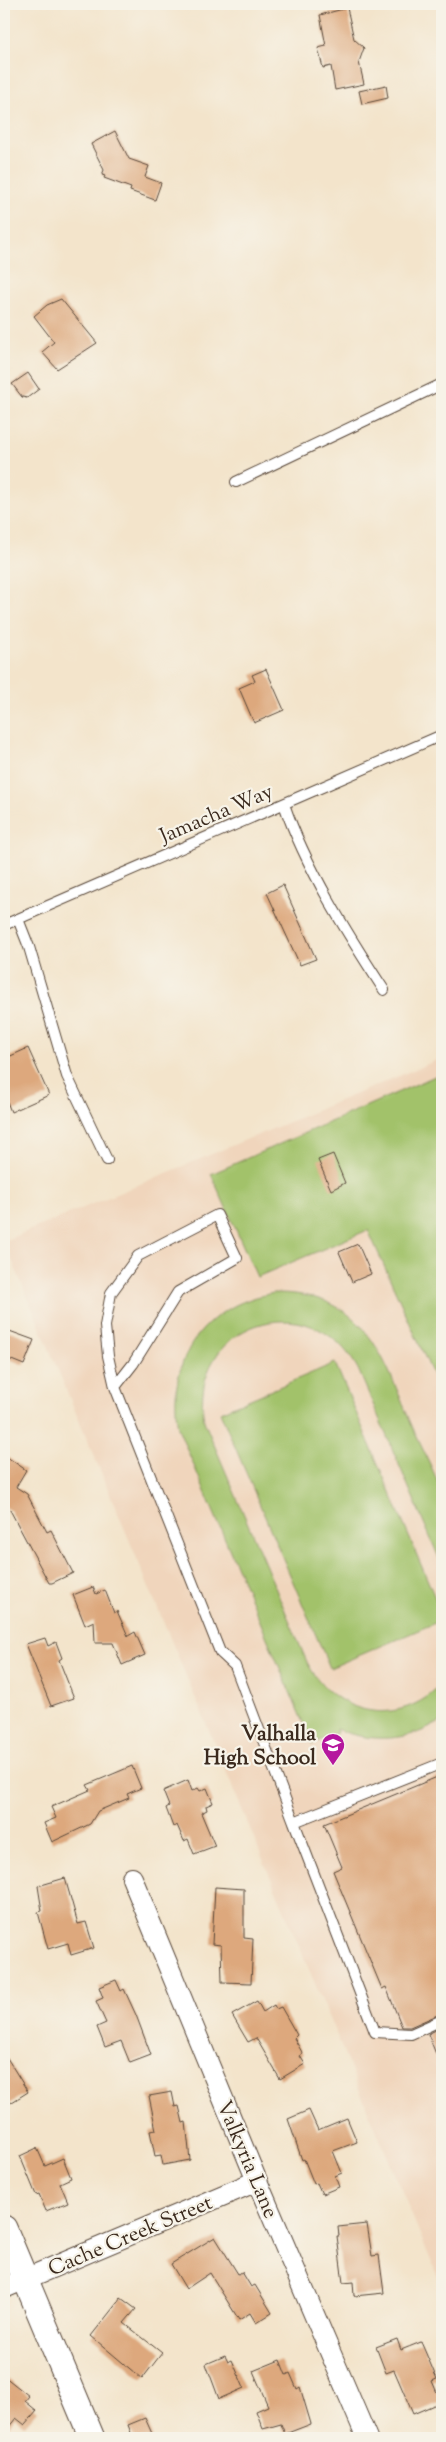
<svg xmlns="http://www.w3.org/2000/svg" width="446" height="2442" font-family="'Sorts Mill Goudy',serif">
<rect width="100%" height="100%" fill="#f7f3e8"/>
<filter id="ink" filterUnits="userSpaceOnUse"><feTurbulence type="fractalNoise" baseFrequency=".02" numOctaves="2"/><feDisplacementMap in="SourceGraphic" scale="10" xChannelSelector="R" yChannelSelector="G"/><feConvolveMatrix kernelMatrix="1 2 1 2 8 2 1 2 1" color-interpolation-filters="sRGB"/></filter>
<filter id="wash" filterUnits="userSpaceOnUse"><feTurbulence type="fractalNoise" baseFrequency=".0096" numOctaves="4" result="noise"/><feDisplacementMap in="SourceGraphic" scale="20" xChannelSelector="R" yChannelSelector="G"/><feGaussianBlur stdDeviation="1.12" result="paint"/><feColorMatrix in="noise" values="0 0 0 0 0 0 0 0 0 0 0 0 0 0 0 0 0 1.4 0 .05"/><feComposite in="paint" operator="in"/></filter>
<g filter="url(#wash)">
<rect width="100%" height="100%" fill="#f3e4cb"/>
<path fill="#f0d5bc" d="M442,1058v1229l-438,-1046z"/>
<path fill="#a2c26a" stroke="#6e7644" d="M442,1073v322l-74,-165 -111,47 -46,-103z
M274,1293c92,-1 108,62 138,133 8,19 27,53 30,70 4,18 0,50 0,69l-84,-196c-47,-88 -171,-46 -154,52l103,241c28,55 92,67 135,22v36c-30,22 -72,23 -106,9l1,4 -25,11 -134,-316c-12,-70 26,-123 96,-135z
M335,1363l107,251v6l-112,48 -110,-256z"/>
<g id="blocks">
<path fill="#dda87d" d="M347,8l7,31 10,9 -5,14 5,22 -29,6 -4,-24 -8,2 -5,-20 8,-2 -6,-31z
M386,85l2,13 -26,6 -3,-13z
M115,131l14,28 20,7 -4,11 16,6 -6,17 -25,-9 1,-3 -27,-10 1,-2 -3,-1 2,-5 -13,-26z
M61,299l36,44 -40,26 -15,-17 12,-10 -20,-26 13,-11z
M28,373l11,16 -12,9 -5,-1 -10,-13z
M266,669l18,41 -30,13 -15,-35 16,-7 -3,-6z
M283,885l33,74 -16,6 -33,-72z
M28,1048l21,47 -38,17 -7,-18v-35z
M333,1154l12,29 -14,7 -13,-30z
M358,1244l13,30 -19,8 -13,-30z
M4,1329l30,11 -10,25 -20,-8z
M4,1455l22,15 -10,17 11,7 20,38 4,-2 22,43 -21,10h-3l-39,-73 -6,-4z
M93,1587l3,7 9,-4 9,23 3,-2 11,25 7,-4 10,23 -23,10 -9,-22h-18l-1,-22 -9,4 -12,-30z
M45,1638l3,8 8,-4 6,16 -3,2 15,38 -23,8 -25,-62z
M132,1766l9,22 -14,6 2,4 -31,13 -8,13 -38,18 -8,-19 12,-5 -5,-11 39,-17 -3,-5z
M442,1775v238l-32,14h-8l-16,-40 -4,2 -49,-118 9,-4 -18,-43z
M188,1780l4,11 6,-3 2,3 7,-3 6,15 -7,3 1,4 -6,3 14,33 -21,8 -6,-15 -4,2 -7,-16 -4,2 -7,-19 3,-2 -6,-15z
M65,1878l13,46 8,-2 8,26 -23,7 -3,-12 -20,6 -10,-37 4,-1 -4,-25z
M215,1887l29,2v49l9,1 -2,44 -29,-1 -1,-37 -9,-1z
M116,1980l5,11 3,-2 12,26 15,40 -21,8 -9,-22 -16,6 -8,-20 9,-4 -10,-22 7,-3 -4,-11z
M257,2001l6,11 11,-7 2,4 5,-2 16,28 -3,3 9,16 -3,2 5,8 -25,15 -24,-41 -8,4 -16,-27z
M442,2027v42l-14,-35z
M4,2053l24,39 -24,15z
M172,2092l3,15 4,-1 4,17 3,-1 4,38 -27,5 -2,-10 -6,1 -5,-25 6,-1 -7,-34z
M309,2110l9,20 29,-12 10,24 -24,9 9,22 -7,3 4,11 -17,7 -5,-11 -3,1 -10,-25 -2,1 -14,-41z
M37,2148l8,18 18,-8 8,20 -11,5 8,19 -22,9 -7,-17 -3,1 -16,-39z
M367,2224l5,32 7,-1 5,38 -30,3 -1,-14 -10,1 -6,-47h2l-1,-9z
M215,2237l23,37 4,-2 9,15 4,-2 17,28 -16,10 -6,-10 -11,7 -29,-47 -24,16 -15,-25z
M121,2298l15,11 -12,14 38,30 -20,26 -51,-43z
M397,2339l4,11 20,-8 16,37 -5,2 9,21 -28,12 -19,-44 -8,3 -10,-26z
M225,2356l3,6 4,-2 12,28 -25,11 -13,-35z
M280,2360l6,15 4,-2 7,16 3,-2 11,37 -26,10 -4,-10 -18,5 -7,-18 12,-5 -15,-35z
M4,2376l25,20 -4,5 12,10 -12,14 -9,-7 -12,15z
M145,2418l9,20h-21l-5,-13z"/>
</g>
</g>
<g filter="url(#ink)">
<use href="#blocks" fill-opacity="0" stroke="#574638" stroke-width="1"/>
<g fill="none" stroke-linecap="round" stroke-linejoin="round">
<g stroke="#574638" stroke-width="12">
<path id="service" d="M236,482l206,-98
M284,804c21,62 64,131 100,186
M18,919l11,28 38,129 40,84
M4,925l438,-190
M115,1387l18,-23 45,-72 59,-34 -20,-43 -79,41 -27,37 -6,33 3,30 7,31 105,265 15,14 59,156
M442,1763l-148,59 81,210 36,2 31,-14"/>
</g>
<g stroke="#574638" stroke-width="22">
<path id="minor" d="M132,1878l125,303 110,257
M4,2288l253,-107"/>
</g>
<g stroke="#574638" stroke-width="27">
<path id="tertiary" d="M4,2228l88,210"/>
</g>
<use href="#service" stroke="#fff" stroke-width="10"/>
<use href="#minor" stroke="#fff" stroke-width="20"/>
<use href="#tertiary" stroke="#fff" stroke-width="25"/>
</g>
</g>
<defs>
<g id="school-pin" transform="scale(1.25)"><path d="M0 17L-7.5 6A9.5 9.5 0 1 1 7.5 6Z" fill="#b5179e" stroke="#f7f3e8"/><path d="M0-5L7-2L0 1L-7-2ZM-4 1L0 2.5L4 1V4Q0 6-4 4Z" fill="#fff"/></g>
</defs>
<g fill-rule="evenodd">
<use href="#school-pin" x="333" y="1745"/>
</g>
<g text-anchor="middle" stroke-width="4.5" stroke-linejoin="round" paint-order="stroke">
<g font-size="21" fill="#3b2a1e" stroke="#f7f3e8">
<text transform="translate(216 813) rotate(-23)" y="7">Jamacha Way</text>
<text transform="translate(248 2159) rotate(67)" y="7">Valkyria Lane</text>
<text transform="translate(130 2235) rotate(-23)" y="7">Cache Creek Street</text>
</g>
<g font-size="21" font-weight="bold" fill="#3b2a1e" stroke="#f7f3e8" text-anchor="end">
<text x="316" y="1740">Valhalla<tspan x="316" dy="24">High School</tspan></text>
</g>
</g>
<rect width="446" height="2442" fill="none" stroke="#f7f3e8" stroke-width="20"/>
</svg>
